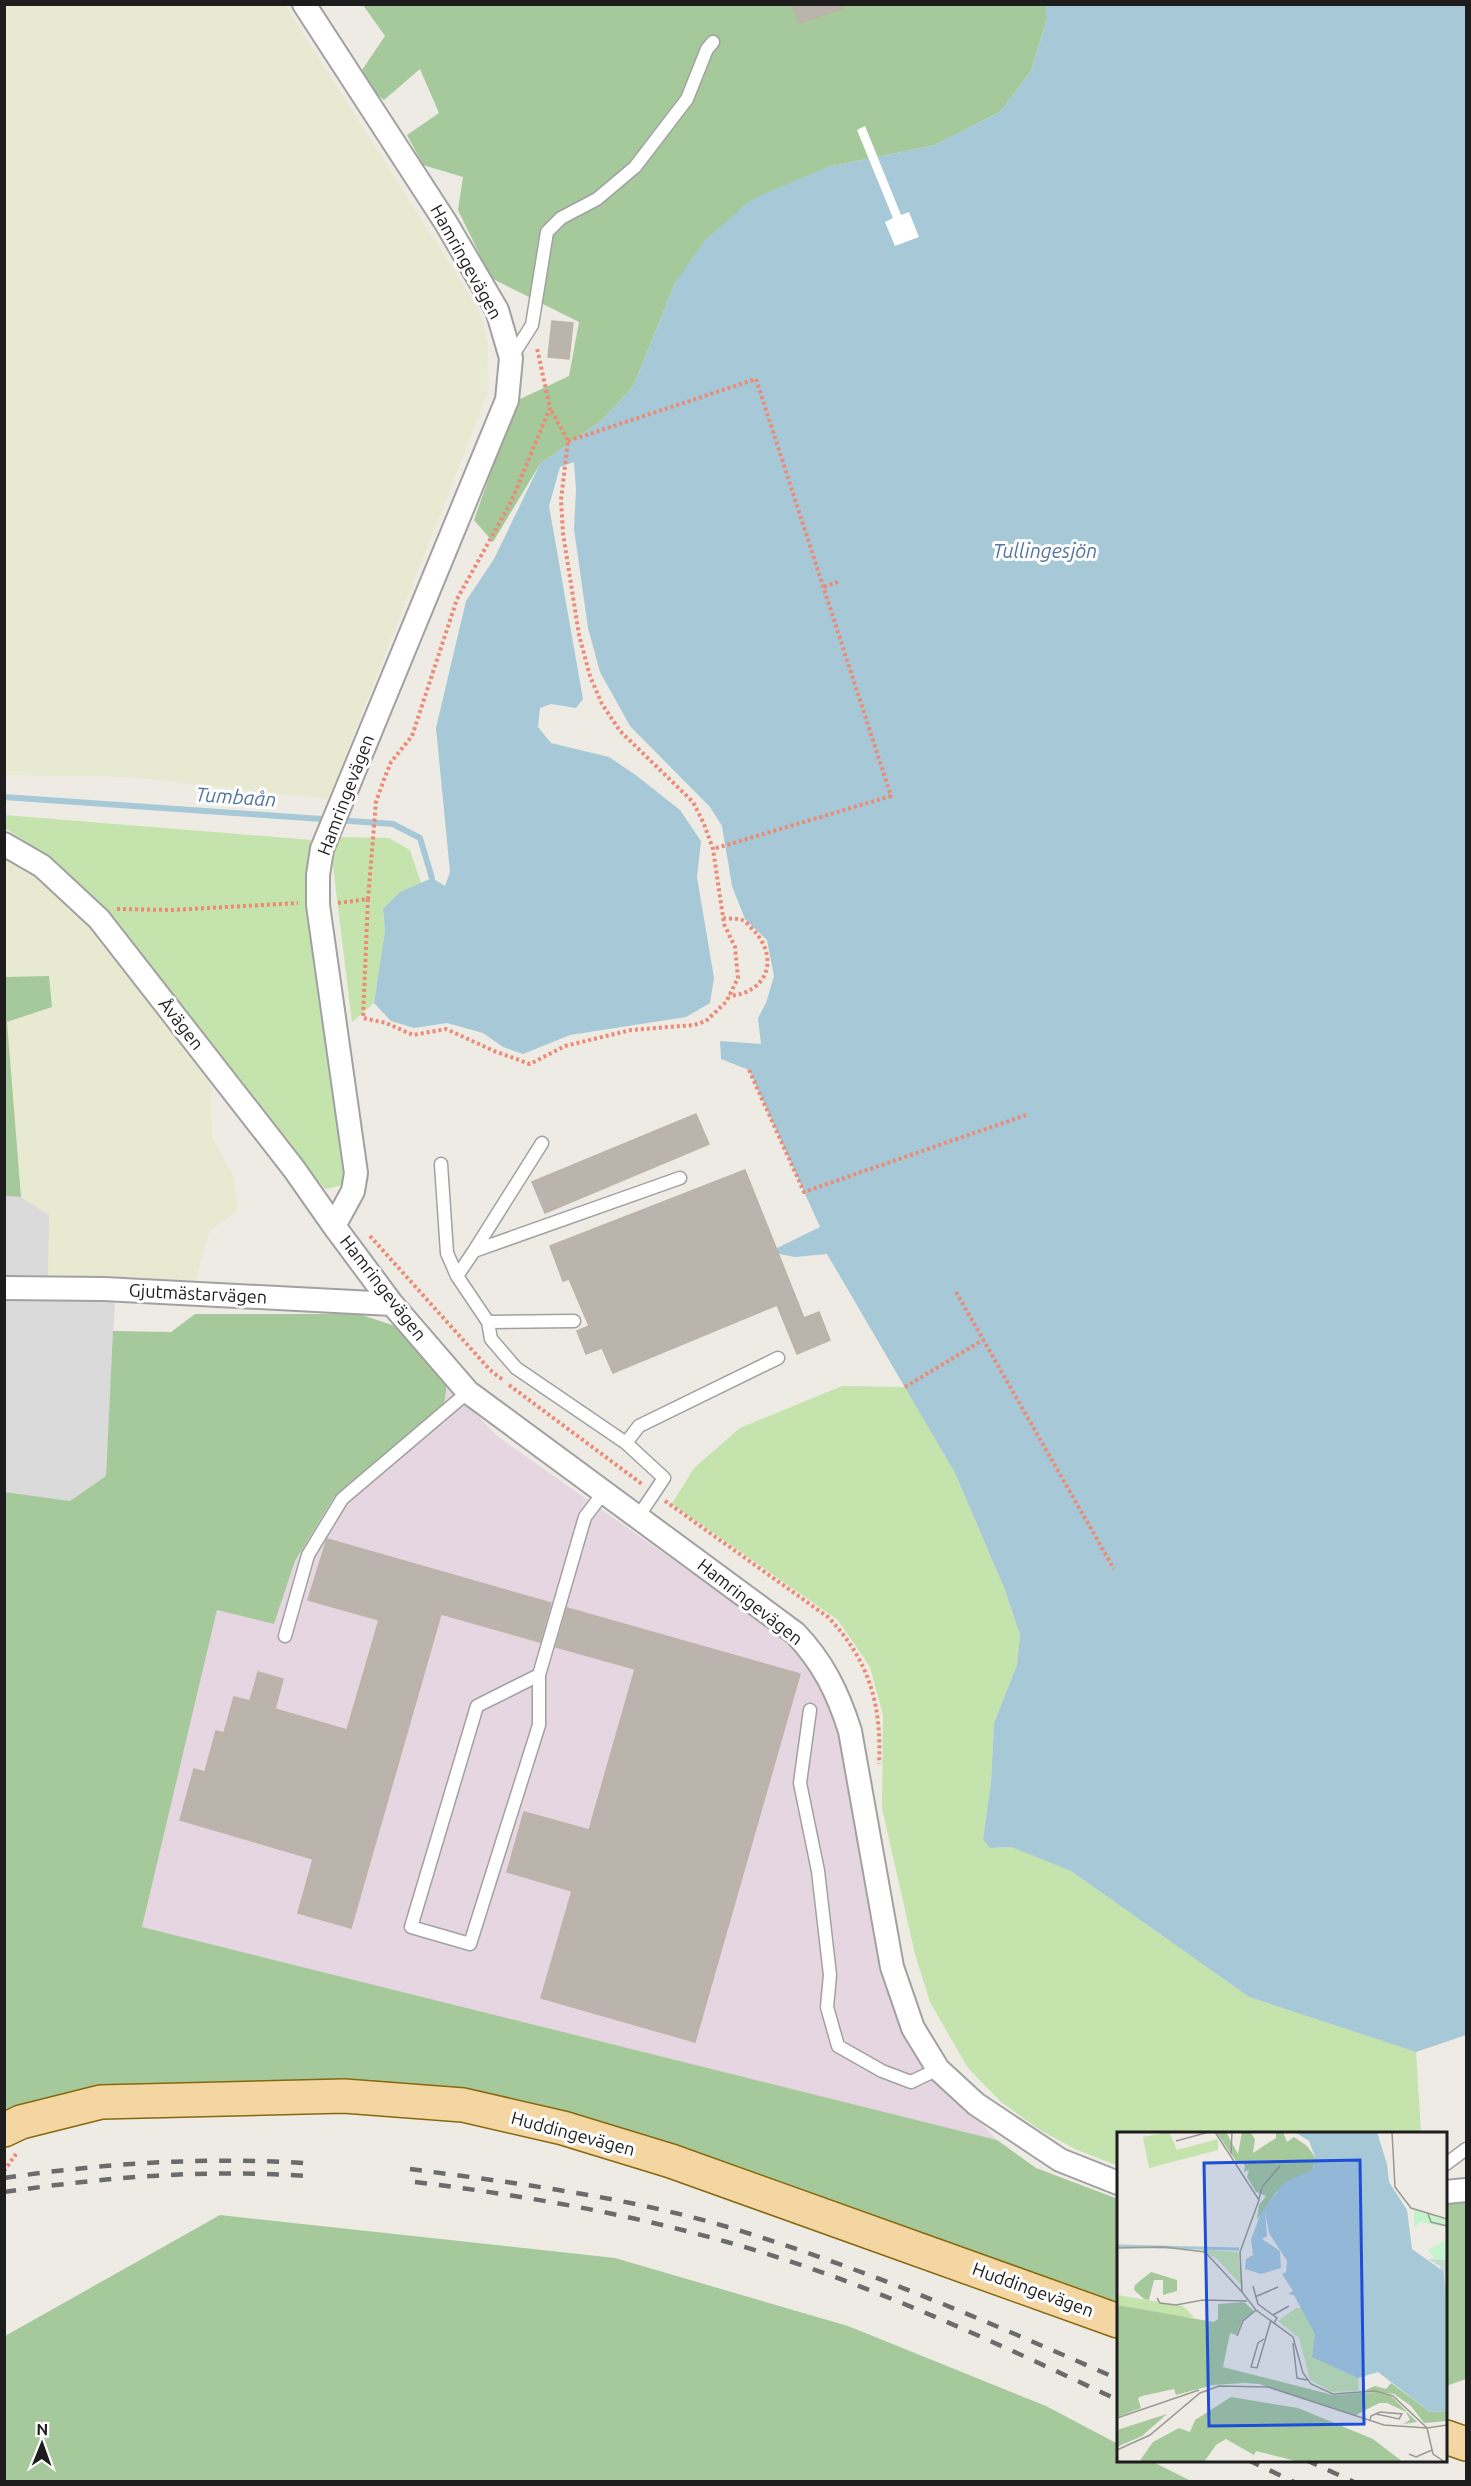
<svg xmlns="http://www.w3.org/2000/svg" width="1471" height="2486" font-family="Ubuntu,sans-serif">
<rect width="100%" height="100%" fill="#edebe3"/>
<path fill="#dbdada" d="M5,1196l16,1 28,18 67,65 -10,196 -36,25 -65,-9z"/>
<path fill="#e6d6e1" d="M447,1384l50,52 283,199 28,27 21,38 9,32 42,241 30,74 87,93 -855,-213 75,-318 57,15 21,-63 39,-64 110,-92z"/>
<path fill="#e7ead0" d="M5,4l280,1 194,305 9,35 -1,50 -159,404 -199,-22 -124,-2z
M4,858l30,18 54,49 123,159 1,53 22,40 4,34 -28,19 -16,55 -146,-9 1,-61 -28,-18 -14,-175 45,-15 -3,-31 -44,1z"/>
<path fill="#c4e3ad" d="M4,815l307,25 -4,70 41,269 -9,7 -14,3 -219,-281 -57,-51 -44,-29z
M338,837l51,1 21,12 11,33 -21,9 -17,17 2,22 -11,72 -22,19 -20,-164z
M842,1386l63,1 50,86 50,117 15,45 -3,30 -23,58 -3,60 -8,56 8,9 20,-1 60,24 178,126 167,55 5,81 -303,1v32l-43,-17 -35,-19 -39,-28 -33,-34 -38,-66 -15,-48 -33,-146 1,-93 -13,-48 -32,-47 -166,-116 22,-36 46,-40z"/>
<path fill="#a6c99c" d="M363,5h683v17l-15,49 -31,41 -65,33 -107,22 -152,114 -43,106 -32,34 -61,43 -47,78 -19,-22 42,-119 53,-25 10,-54 -88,-44 -33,-68 5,-33 -40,-12 -16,-30 32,-22 -19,-44 -36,31 -12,-10 -10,-20 23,-34z
M49,976l3,31 -45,15 14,175 -16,-1v-219z
M195,1314h164l36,12 52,58 -3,21 -110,92 -39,64 -21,63 -57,-14 -75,317 855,213 39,28 82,31v108l-557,-195 -444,-23 -68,9 -44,11v-617l65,9 36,-25 7,-145 58,1z
M1466,2202v177l-20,7v-182z
M220,2215l395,43 233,68 198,80 72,38v16l33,1 40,20h-1186v-145z"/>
<path fill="#a7c9d7" d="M1046,5h420v2030l-50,17 -167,-55 -178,-126 -60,-24 -21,1 -7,-9 8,-56 3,-60 23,-58 3,-30 -15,-45 -50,-117 -128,-219 -32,3 -26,-5 51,-25 -71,-157 -28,-11 -1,-18 41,3 -3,-26 8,-15 8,-27 -7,-36 -22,-21 -13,-33 -10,-60 -12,-19 -80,-81 -30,-54 -12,-44 -14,-99 2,-39 -2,-28 -14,5 -11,39 34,193 -7,9 -25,-4 -11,4 -2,19 13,16 58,14 28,19 43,34 21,31 -4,36 17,101 -4,25 -24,14 -116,18 -47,19 -20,-7 -20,-14 -36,-10 -33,5 -23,-7 -17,-18 11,-72 -2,-22 17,-17 32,-14 13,8 5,-14 -14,-144 30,-127 28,-42 46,-95 61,-43 32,-34 43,-106 30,-42 46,-40 76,-32 107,-22 65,-33 31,-41 15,-49z"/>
<path fill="#fff" d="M865,126l36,89 8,-3 10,25 -24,9 -10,-24 8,-4 -36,-88z"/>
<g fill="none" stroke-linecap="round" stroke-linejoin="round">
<path stroke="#a7c9d7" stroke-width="6" d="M4,797l389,27 27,14 12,40"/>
</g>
<path fill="#bab4ad" stroke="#bdb3a7" stroke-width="1.5" d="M792,4h52v4l-45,15z
M552,321l21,2 -4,36 -21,-2z
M696,1114l13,30 -164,69 -13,-31z
M745,1170l59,148 15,-6 11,28 -33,14 -20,-49 -164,68 -11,-25 -16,6 -9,-23 12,-5 -20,-47 -6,2 -13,-35z
M327,1539l224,64 -11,39 -99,-28 -90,314 -53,-15 15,-54 -133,-39 14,-51 11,3 11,-41 8,2 10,-36 16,4 8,-29 25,7 -8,30 72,21 32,-110 -71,-20z
M567,1608l233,66 -105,368 -154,-44 31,-107 -65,-19 17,-60 65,18 46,-161 -79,-22z"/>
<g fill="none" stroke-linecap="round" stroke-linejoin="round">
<g stroke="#a1a1a1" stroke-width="15">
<path id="service" d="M511,358l21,-33 15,-93 14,-14 36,-19 38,-32 52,-68 20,-50 6,-7
M441,1164l6,89 10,23 31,46 3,17 25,29 110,75 38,35 -26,39
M474,1251l68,-108
M457,1276l17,-25 206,-73
M488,1322l86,-1
M626,1443l13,-17 139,-68
M285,1636l23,-81 34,-56 126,-107
M539,1675l-62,31 -66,221 59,17 69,-219v-50l46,-158 19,-25
M810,1710l-10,73 18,88 12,104 -3,32 11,39 44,25 29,11 27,-13
M1446,2164l20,-15"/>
</g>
<g stroke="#a1a1a1" stroke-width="26">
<path id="minor" d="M304,4l142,219 51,87 14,48 -4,42 -185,449 -4,26v30l38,268 -3,18 -19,35 58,78 76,88 327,241c28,29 43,60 55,98l42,236 21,61 25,41 38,35 84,56 58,23
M4,844l38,22 57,53 195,250 40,57
M4,1288l100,1 288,15
M1446,2192l20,-2"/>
</g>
<g stroke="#88680d" stroke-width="36">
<path id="primary" d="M4,2130l17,-8 80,-20 243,-6 119,9 100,23 108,33 447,160
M1446,2437l20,7"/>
</g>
<path stroke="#ed8a75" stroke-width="4" stroke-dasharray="3 3" stroke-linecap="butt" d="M568,441l188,-62 135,417 -178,53
M824,587l14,-5
M368,899l-5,119 23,5 27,12 33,-6 48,22 36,13 35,-18 66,-16 63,-5 12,-4 20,-19 12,-24 -3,-31 -11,-23 -11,-75 -9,-25 -11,-22 -73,-71 -18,-27 -12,-28 -11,-41 -16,-102 -2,-33 7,-59 -18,-33
M338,903l30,-4 8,-97 7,-20 8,-20 21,-26 45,-137 54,-97 39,-94 -13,-60
M117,909l56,1 125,-7
M723,918c5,1 14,0 19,2 5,2 10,9 14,13 23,28 10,60 -27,63
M749,1070l55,122 222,-77
M370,1236l120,134 13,10
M956,1292l158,277
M509,1385l133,99
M905,1387l78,-47
M665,1501l163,116c41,43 54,88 51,147
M4,2171l12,-17"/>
<use href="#service" stroke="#fff" stroke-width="12"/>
<use href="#minor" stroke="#fff" stroke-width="22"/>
<use href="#primary" stroke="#f3d6a2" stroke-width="33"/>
<path stroke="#6b6b6b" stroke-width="4.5" stroke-dasharray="12 12" stroke-linecap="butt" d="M410,2169c106,14 218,28 321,59 133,40 260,95 387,151
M4,2178c101,-15 199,-21 300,-15
M415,2182c106,13 210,31 312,60 136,38 265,99 391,158
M4,2192c105,-15 197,-23 303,-16
M1248,2460l46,22
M1306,2460l48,22"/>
</g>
<g text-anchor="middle" stroke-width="6" stroke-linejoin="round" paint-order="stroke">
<g font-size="18" fill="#1d1d1d" stroke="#fff">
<text transform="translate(466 262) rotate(61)" y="6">Hamringevägen</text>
<text transform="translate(346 795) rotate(-69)" y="6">Hamringevägen</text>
<text transform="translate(181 1024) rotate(52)" y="6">Åvägen</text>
<text transform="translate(383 1288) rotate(52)" y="6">Hamringevägen</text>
<text transform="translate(198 1294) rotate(3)" y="6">Gjutmästarvägen</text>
<text transform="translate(750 1602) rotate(38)" y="6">Hamringevägen</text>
<text transform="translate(573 2134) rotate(15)" y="6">Huddingevägen</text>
<text transform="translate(1033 2290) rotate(20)" y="6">Huddingevägen</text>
</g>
<g font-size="20" font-style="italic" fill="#5275a3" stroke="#fff">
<text x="1045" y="558">Tullingesjön</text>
<text transform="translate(236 797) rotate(4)" y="7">Tumbaån</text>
</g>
</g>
<g transform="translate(1117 2132)">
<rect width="330" height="330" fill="#edebe3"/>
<path d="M52,0l8,18 41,-11v11l-69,18 -6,-31zM82,117l39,3 5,35 -26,-28zM0,163l66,11 11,11 -12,1 -65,-13zM179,176h6l13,26 -3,22 46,22 1,13 -27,1 -22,-12 -11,-42 -21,-17z" fill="#c4e3ad"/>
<path d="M99,0h10l12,22 4,-22h8l5,7 -2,14 23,-15v-6h7l4,10 7,-5 13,9 8,11 -2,12 -37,23 -19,28 2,-15 7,-9 -10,-4 -9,-15 2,-7 -5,2 1,-6 -4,-5 -3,3zM34,140l26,8v11l-14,4v-15h-9l-5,20 -5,-1 -10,-9 1,-5zM127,170l10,9 -12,10 -6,14 -6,-2 -7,34 110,28 42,-3 16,4 26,26 -14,2 7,-4 -4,-8 -19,-9h-8l-23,12 -97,-31 -15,-1 -31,2 -37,10 -2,-6 -32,7 -4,2 3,10 -24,9v-112l97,17 4,-3v-15zM274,251l39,29 17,-1v10l-23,2 -13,-17 -17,-12 -31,-3 12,-5 11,3zM114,265l67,11 75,31 30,23h-103l-44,-11 -2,4 -28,-16 -10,6 -12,17h-65l14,-20 26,-14 11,4 5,-12zM50,282l-25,22 -25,11v-17z" fill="#a6c99c"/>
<path d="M311,127l19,1v42l-7,-36z" fill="#c2dad0"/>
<path d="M297,78l33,10v7l-27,-5 -6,6zM330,107v20l-11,1 -8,-10z" fill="#c4f4cb"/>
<path d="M178,0h82l10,32 2,18 18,28 5,39 31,22 4,31v109l-17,1 -52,-40 -20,6 -46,-21 3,-23 -21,-39 -6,-1 5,-3 -11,-17 4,-2 1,-11 -18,-28 -4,-22 2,25 -5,3 18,12 1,17 -20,6 -16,-5 1,-10 7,-4 -2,-16 11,-28 22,-28 29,-14 2,-12 -6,-16z" fill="#a7c9d7"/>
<path fill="none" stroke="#a7c9d7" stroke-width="3" d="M0,114l122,3"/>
<path fill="none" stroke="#9a9994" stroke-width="1.5" d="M98,0l44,68 -19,52 2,40 14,18 37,27 10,36 8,11 22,10 42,-3 18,5 34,32 6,26 12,8M275,0l3,55 16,21 36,11M59,9l33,-9M114,22l1,-22M142,67l3,-12 18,-21M311,82l3,8 16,4M0,116l47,-1 41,5 37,40M136,154l5,18 19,14 -3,5M138,165l23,-10M40,166l3,5 16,2 27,-5 44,1M156,183l16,-9M120,204l6,-15 13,-11M147,207l-6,4 -7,24 6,1 14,-48M176,211l4,35 10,2M0,286l82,-28M253,288l1,-4 9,-4 22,2 -3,5 -23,-5M0,318l33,-15 50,-42 19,-7 49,1 116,38 43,3 20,-3M292,322l7,3 16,-7"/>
<path fill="#1d4ed8" fill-opacity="0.15" stroke="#1d4ed8" stroke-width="3" d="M243,28l4,264 -155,2 -5,-263z"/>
<rect width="330" height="330" fill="none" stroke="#1d1d1d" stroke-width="3"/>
</g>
<rect width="1471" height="2486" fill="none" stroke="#1d1d1d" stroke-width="12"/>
<g transform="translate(42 2444) rotate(1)" stroke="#ffffff" stroke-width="4.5" paint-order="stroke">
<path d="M0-4.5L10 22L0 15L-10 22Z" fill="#1d1d1d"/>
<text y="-9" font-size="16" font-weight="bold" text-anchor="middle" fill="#1d1d1d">N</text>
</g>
</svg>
